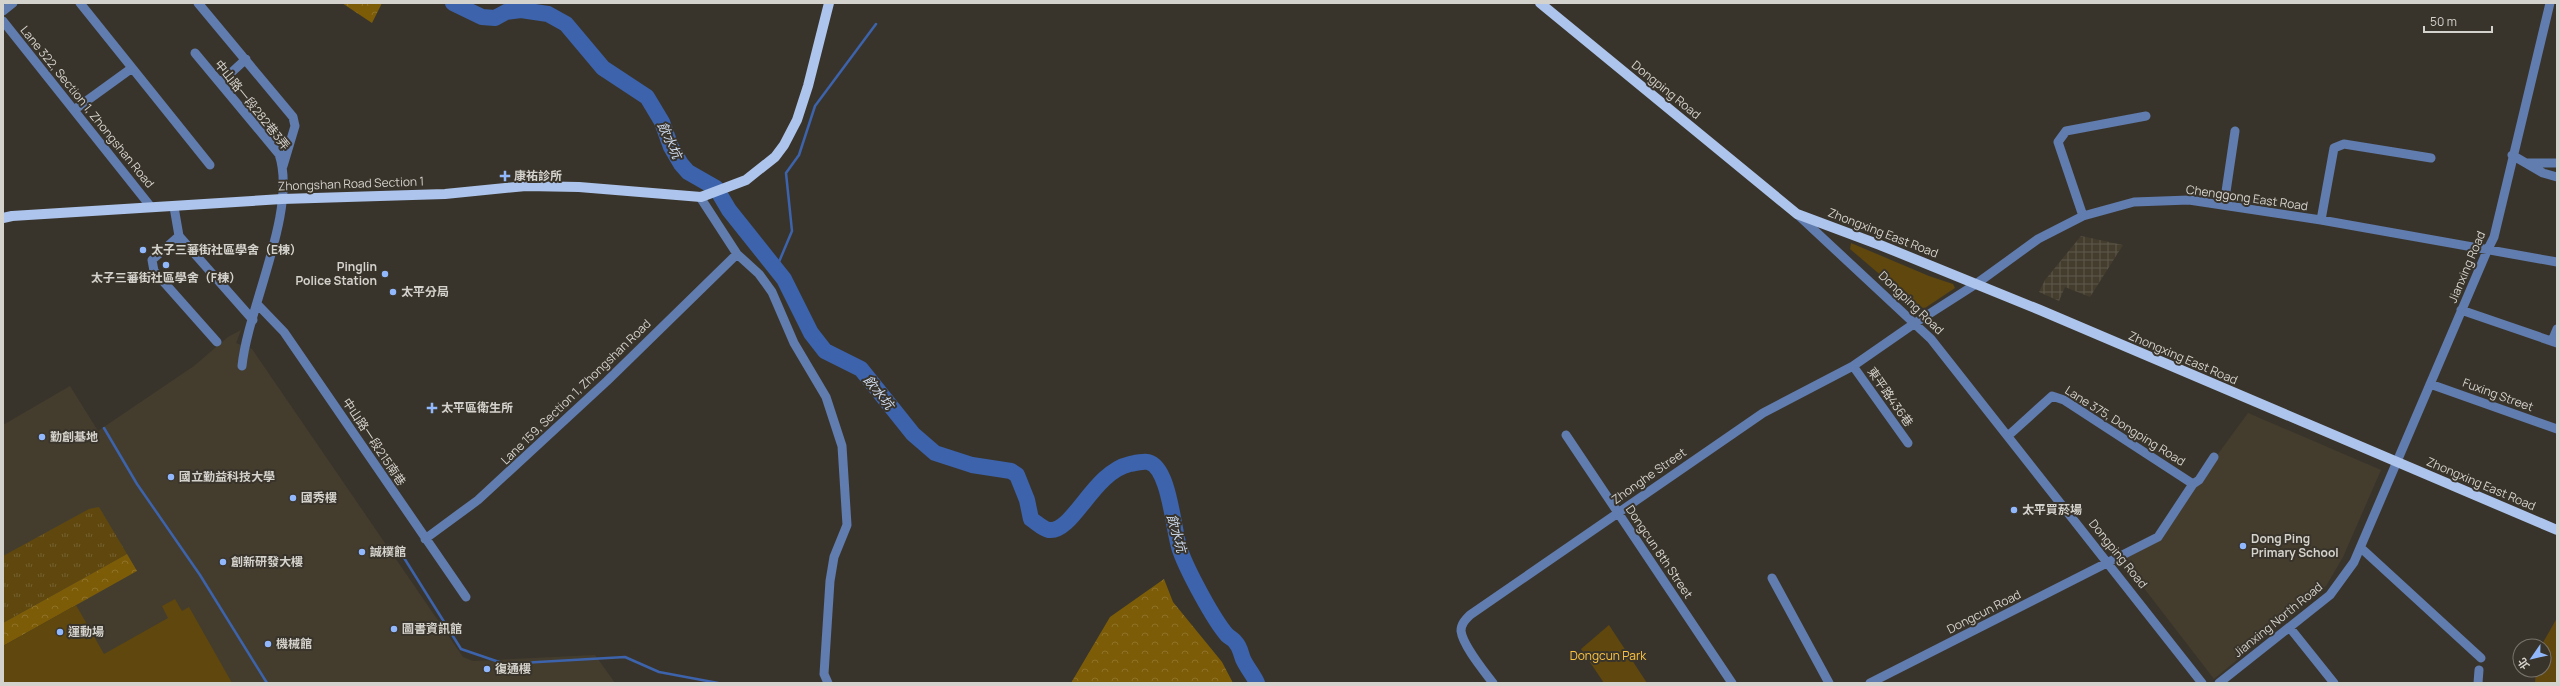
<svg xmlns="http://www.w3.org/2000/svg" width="2560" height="686" font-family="Manrope,'Noto Sans TC',sans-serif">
<defs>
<pattern id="industrial-grid" width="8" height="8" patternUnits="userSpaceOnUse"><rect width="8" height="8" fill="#443d2e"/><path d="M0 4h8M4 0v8" fill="none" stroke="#5e584b"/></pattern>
<pattern id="grass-tufts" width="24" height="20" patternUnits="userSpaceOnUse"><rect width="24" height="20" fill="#5f470e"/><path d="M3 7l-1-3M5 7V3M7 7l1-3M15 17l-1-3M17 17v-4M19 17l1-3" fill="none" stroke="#756130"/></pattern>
<pattern id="forest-crowns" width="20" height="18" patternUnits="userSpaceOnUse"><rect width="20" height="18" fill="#7c5c06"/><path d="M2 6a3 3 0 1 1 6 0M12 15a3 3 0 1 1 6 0" fill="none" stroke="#8e7229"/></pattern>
</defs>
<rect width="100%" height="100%" fill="#39342b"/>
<path fill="#443d2e" d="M241,330l-5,13 16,6 211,308 10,4 122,-6 20,28h-612v-258l67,-39 28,45 96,-65 34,-29z
M2248,413l133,57 -38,87 -17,29 -112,93 -94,-122 38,-21z"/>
<path fill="url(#industrial-grid)" d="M2081,236l42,9 -33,52 -25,-10 -6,14 -20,-9 6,-12z"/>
<path fill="url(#grass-tufts)" d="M99,507l28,47 -124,69v-67l86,-47z"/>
<path fill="url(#forest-crowns)" d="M342,3h40l-10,20z
M127,554l10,17 -134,75v-23z
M1164,579l9,23 49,60 11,21h-162l39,-66z"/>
<path fill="#5f470e" d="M1851,243l78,33 24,8 2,4 -30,20 -7,-1 -68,-58z
M175,599l7,12 7,-4 43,76h-229v-37l73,-41 28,49 64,-36 -6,-12z
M2557,618v65h-22l1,-13h8v-24h-3z
M1609,625l38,58h-43l-23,-34z"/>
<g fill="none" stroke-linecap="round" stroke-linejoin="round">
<path stroke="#3c63ac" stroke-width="2.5" d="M776,269l16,-38 -6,-58 13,-18 16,-49 61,-82
M104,428l33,56 63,91 67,108
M388,545l13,8 60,96 44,15 120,-7 34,15 59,11"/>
<path stroke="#3c63ac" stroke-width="16" d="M453,3l29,14 13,1 11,-6 15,-2 27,4 18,10 37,44 44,29 15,25 9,25 10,17 7,8 28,16 13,22 55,69 27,54 14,18 36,18 52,65 22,19 37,12 39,6 6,4 10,25 4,19c5,3 12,10 18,11 24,3 44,-58 81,-66 5,-1 13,-3 18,-2 22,5 25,69 32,88 7,20 33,69 47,85 3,3 7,4 9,8 4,4 5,11 7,16 4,9 10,15 14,24"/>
<path stroke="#617cae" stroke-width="9" d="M80,3l130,162
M198,3l95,114 2,9 -12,40
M3,11l10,-8
M3,21l148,186
M195,53l84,101c19,56 -31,153 -37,212
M220,83l26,-24
M74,110l58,-42
M2512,155l31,18 14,4
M2527,163h30
M700,197l37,57 22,20 13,18 22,51 32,54 16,49 5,79 -13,32 -4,24 -6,93 4,9
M2224,205l11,-74
M174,207l5,29 74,84
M1798,215l133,124 271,344
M2083,216l-25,-74 8,-11 80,-15
M2321,220l13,-72 10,-4 87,14
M179,236l-27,24 2,11 63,71
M258,305l26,27 182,265
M2461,310l96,33
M2552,341l5,-12
M1853,366l55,77
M2430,384l127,45
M1566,435l166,248
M2009,435l43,-39 12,4 129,84
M425,539l53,-39 129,-119 130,-127
M2361,548l120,110
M1772,578l57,105
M2290,628l44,55
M1493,683c-9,-12 -30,-37 -32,-52 0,-7 4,-11 9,-16l293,-202 90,-47 62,-43 61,-39 62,-45 45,-23 51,-14 55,-2 132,20 236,42
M1870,683l288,-146 35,-53 6,-4 15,-23
M2219,683l111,-88 24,-33 133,-311 7,-14 56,-234
M2478,683l1,-13"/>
<path stroke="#adc4ec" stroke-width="10" d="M1540,3l257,211 83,31 160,65 517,220
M3,218l9,-2 270,-17 163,-5 81,-8 53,1 122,10 45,-17 29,-23 9,-12 13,-25 11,-34 21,-83"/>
</g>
<g fill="#91b8fd" stroke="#39342b" stroke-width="1.5">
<path d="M503 170h4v4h4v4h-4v4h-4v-4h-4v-4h4z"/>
<circle cx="143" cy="250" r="4"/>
<circle cx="166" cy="265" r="4"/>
<circle cx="385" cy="274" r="4"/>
<circle cx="393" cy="292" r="4"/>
<path d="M430 402h4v4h4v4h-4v4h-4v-4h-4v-4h4z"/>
<circle cx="42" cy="437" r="4"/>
<circle cx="171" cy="477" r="4"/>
<circle cx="293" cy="498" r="4"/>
<circle cx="2014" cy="510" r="4"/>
<circle cx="2243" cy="546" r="4"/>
<circle cx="362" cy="552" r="4"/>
<circle cx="223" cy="562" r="4"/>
<circle cx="394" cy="629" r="4"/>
<circle cx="60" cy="632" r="4"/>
<circle cx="268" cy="644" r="4"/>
<circle cx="487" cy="669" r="4"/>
</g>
<g text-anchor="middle" stroke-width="4" stroke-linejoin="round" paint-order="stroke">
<g font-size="12" fill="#d4d2cc" stroke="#39342b">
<text transform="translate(1666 90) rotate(39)" y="4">Dongping Road</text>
<text transform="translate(252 105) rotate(51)" y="4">中山路一段282巷3弄</text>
<text transform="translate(87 107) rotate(51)" y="4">Lane 322, Section 1, Zhongshan Road</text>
<text transform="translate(351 184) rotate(-2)" y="4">Zhongshan Road Section 1</text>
<text transform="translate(2247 198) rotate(8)" y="4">Chenggong East Road</text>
<text transform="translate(1883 233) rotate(21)" y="4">Zhongxing East Road</text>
<text transform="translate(2467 267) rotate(-67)" y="4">Jianxing Road</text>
<text transform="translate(1911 303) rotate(44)" y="4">Dongping Road</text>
<text transform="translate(2183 358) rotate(23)" y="4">Zhongxing East Road</text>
<text transform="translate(576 392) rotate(-44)" y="4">Lane 159, Section 1, Zhongshan Road</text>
<text transform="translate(2498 395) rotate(20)" y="4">Fuxing Street</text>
<text transform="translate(1890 397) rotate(55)" y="4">東平路436巷</text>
<text transform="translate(2125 426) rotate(32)" y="4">Lane 375, Dongping Road</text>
<text transform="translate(374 442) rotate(56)" y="4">中山路一段215南巷</text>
<text transform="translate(1649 476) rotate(-35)" y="4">Zhonghe Street</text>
<text transform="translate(2481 484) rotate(23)" y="4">Zhongxing East Road</text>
<text transform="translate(1659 552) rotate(56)" y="4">Dongcun 8th Street</text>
<text transform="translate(2118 554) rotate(51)" y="4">Dongping Road</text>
<text transform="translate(1984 612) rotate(-27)" y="4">Dongcun Road</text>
<text transform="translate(2278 620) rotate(-39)" y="4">Jianxing North Road</text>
</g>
<g font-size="12" font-weight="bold" fill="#d4d2cc" stroke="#39342b" text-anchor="start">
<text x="514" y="180">康祐診所</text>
<text x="151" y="254">太子三蕃街社區學舍（E棟）</text>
<text x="377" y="271" text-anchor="end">Pinglin<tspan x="377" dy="14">Police Station</tspan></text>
<text x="166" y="282" text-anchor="middle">太子三蕃街社區學舍（F棟）</text>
<text x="401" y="296">太平分局</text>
<text x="441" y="412">太平區衛生所</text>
<text x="50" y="441">勤創基地</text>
<text x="179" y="481">國立勤益科技大學</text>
<text x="301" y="502">國秀樓</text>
<text x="2022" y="514">太平買菸場</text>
<text x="2251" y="543">Dong Ping<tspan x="2251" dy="14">Primary School</tspan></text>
<text x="370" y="556">誠樸館</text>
<text x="231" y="566">創新研發大樓</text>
<text x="402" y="633">圖書資訊館</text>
<text x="68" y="636">運動場</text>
<text x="276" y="648">機械館</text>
<text x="495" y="673">復通樓</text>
</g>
<g font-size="12" fill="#fdc442" stroke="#39342b">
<text x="1608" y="660">Dongcun Park</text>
</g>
<g font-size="13" font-style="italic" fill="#cedaee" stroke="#39342b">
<text transform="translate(670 140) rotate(65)" y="5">飲水坑</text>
<text transform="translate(879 392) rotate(51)" y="5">飲水坑</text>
<text transform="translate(1177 533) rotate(74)" y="5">飲水坑</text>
</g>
</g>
<rect width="2560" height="686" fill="none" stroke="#d4d2cc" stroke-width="8"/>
<g transform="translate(2532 658) rotate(236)"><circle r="19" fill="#39342b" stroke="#77736b"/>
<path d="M0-3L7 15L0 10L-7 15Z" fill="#91b8fd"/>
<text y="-6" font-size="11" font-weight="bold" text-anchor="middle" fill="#d4d2cc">北</text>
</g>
<path d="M2424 26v6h68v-6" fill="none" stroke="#d4d2cc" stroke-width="2"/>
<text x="2430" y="26" font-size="12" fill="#d4d2cc" stroke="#39342b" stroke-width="3" paint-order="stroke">50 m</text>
</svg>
